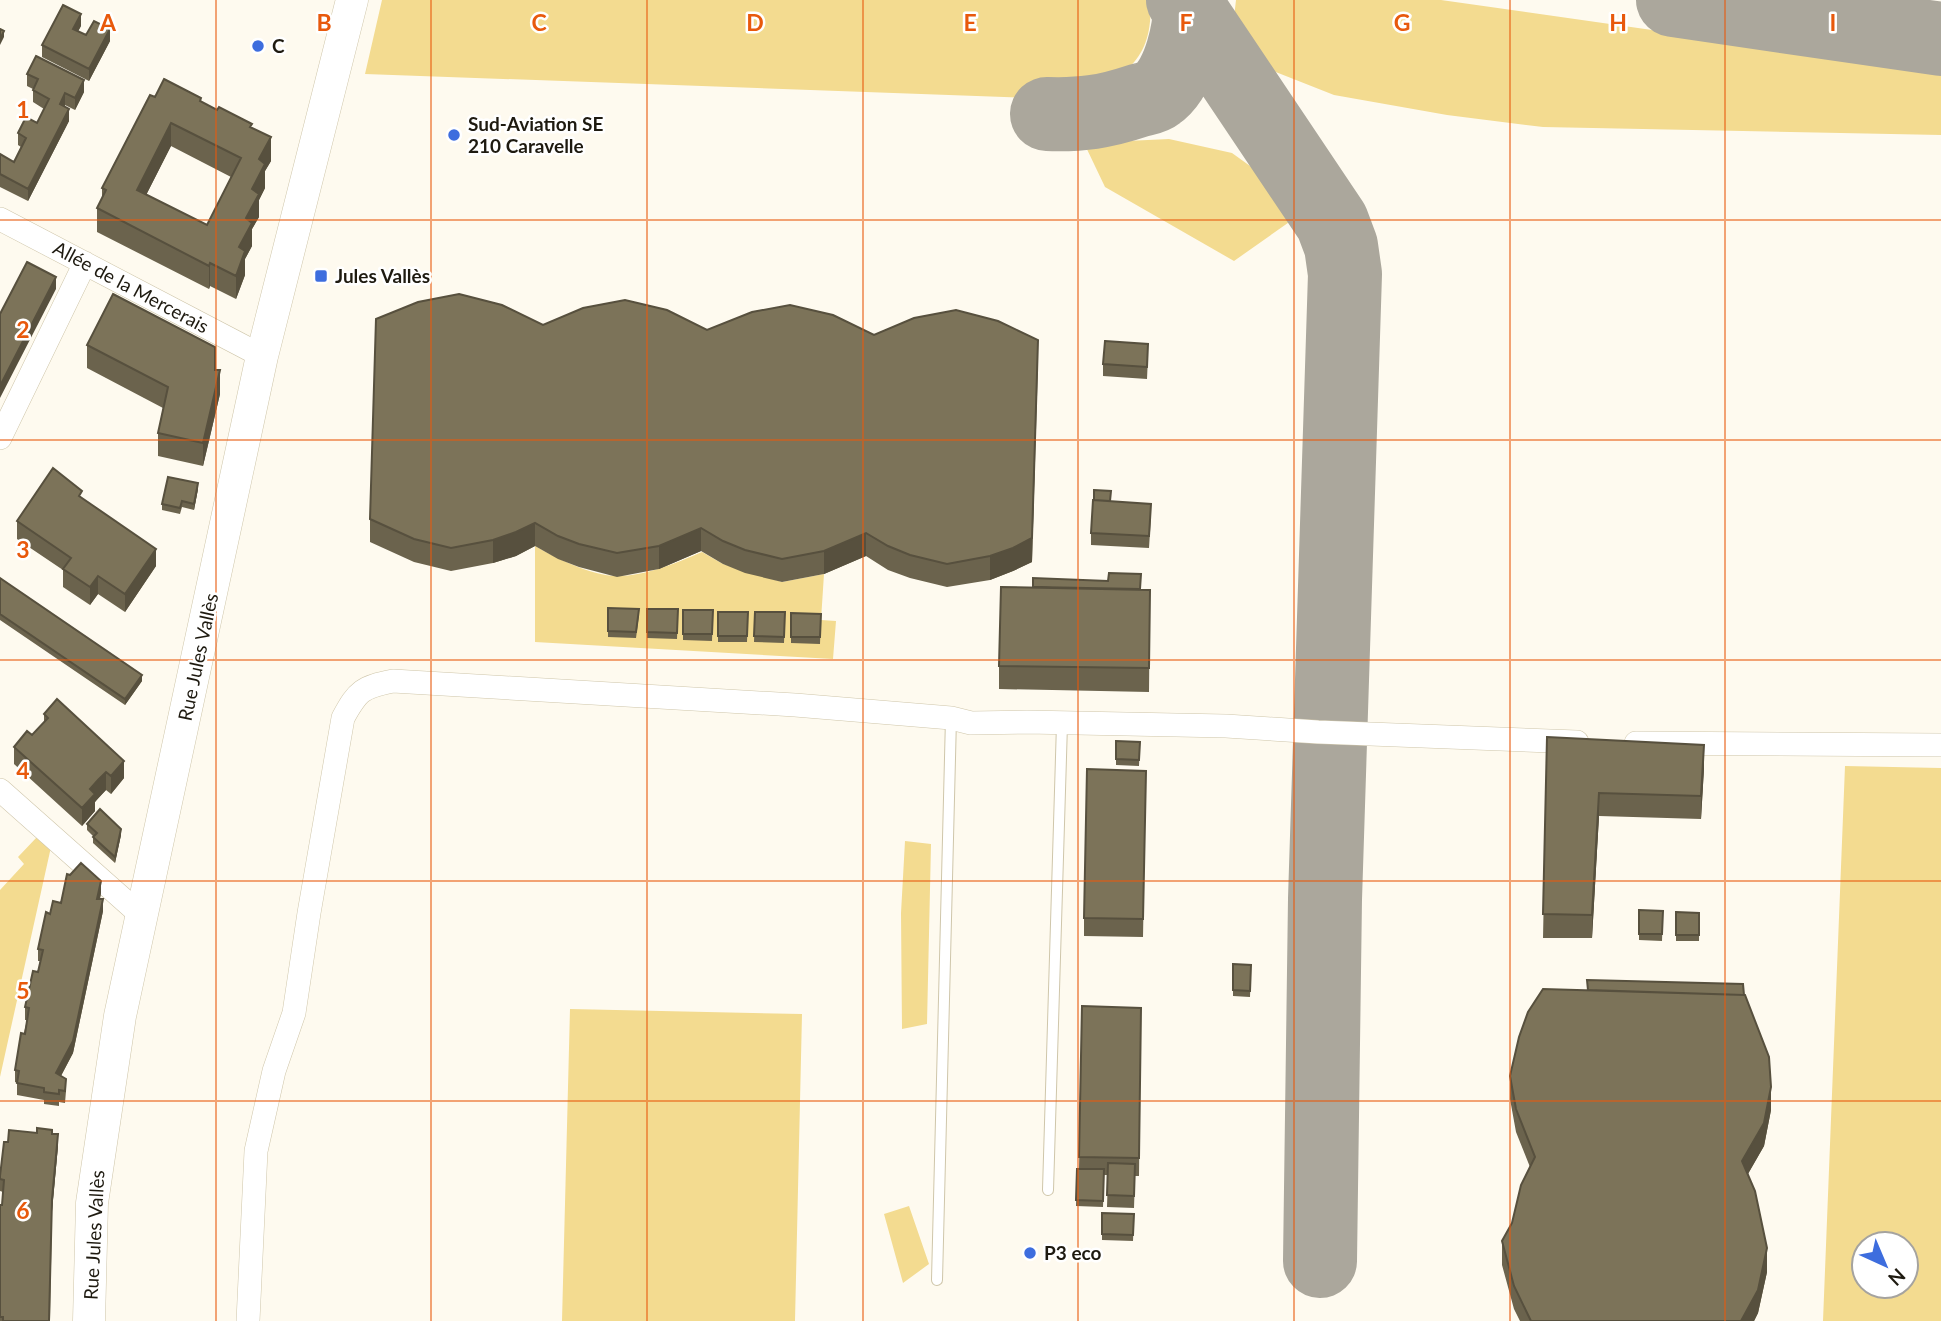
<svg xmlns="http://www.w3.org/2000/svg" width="1941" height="1321" font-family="Lato,sans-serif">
<rect width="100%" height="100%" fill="#fefaef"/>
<path fill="#f3db90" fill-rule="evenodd" d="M382,0h768c5,64 -32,83 -87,99l-698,-25z
M1236,0h205l500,71v64l-398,-8 -96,-12 -113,-20 -66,-26 -36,-34z
M1169,139l63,14 43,31 20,34 -61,43 -129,-74 -21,-44z
M535,546c21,12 57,30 82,30 29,0 59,-13 85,-24l21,12 59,18 42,-8 -3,46 15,1 -3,38 -298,-17z
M1845,766l96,2v553h-118zM1864,1244h42v42h-42z
M37,837l14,10 -51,230v-187l24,-26 -6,-7z
M905,841l26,3 -4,180 -25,5 -1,-116z
M570,1009l232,5 -7,307h-233z
M909,1206l20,58 -26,19 -19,-69z"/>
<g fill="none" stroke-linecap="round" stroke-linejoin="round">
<path stroke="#aba79c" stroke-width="74" d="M1183,0l149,222 9,24 4,28 -20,625 -5,362
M1673,0l268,39
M1047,114c35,1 57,-2 90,-13 6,-2 15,-3 20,-7 24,-16 34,-68 33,-94"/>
<g stroke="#cfc6aa" stroke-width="12">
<path id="lane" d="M1048,1190l14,-466
M937,1280l14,-562"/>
</g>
<g stroke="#cfc6aa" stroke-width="24">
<path id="street" d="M0,219l262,137
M0,438l85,-175
M1636,743l305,2
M0,790l142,126
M248,1321l8,-170 18,-80 20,-58 15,-100 34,-195c15,-28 20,-31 50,-37l402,24 156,13 20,5 56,-1 199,4 92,6 259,10"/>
</g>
<g stroke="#cfc6aa" stroke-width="33">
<path id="secondary" d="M89,1321l3,-118 28,-187 142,-660 90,-356"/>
</g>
<use href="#lane" stroke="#fff" stroke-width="10"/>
<use href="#street" stroke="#fff" stroke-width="23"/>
<use href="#secondary" stroke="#fff" stroke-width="32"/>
</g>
<path fill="#6b634d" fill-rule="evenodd" d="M81,26l-3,5 8,4 24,6 -21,40 -47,-24v-12z
M27,74l57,18 -9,18 -10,-5v2l4,14 -41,80 -28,-14v-33l14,8 7,-15 -3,-2v-12l19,-10 7,-14 -11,-7v-13l-6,-3z
M155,97l46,5 51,26 19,33 -6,10v17l-6,12v17l-7,12v17l-7,13v16l-9,24 -26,-13 -1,3 -112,-57v-24l5,-9v-11zM171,146l60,31 -24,48 -61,-30z
M543,325l331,10 164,29 -6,198 -19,9 -23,9 -43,7 -37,-9 -22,-8 -22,-14 -42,18 -42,8 -37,-9 -22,-9 -22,-13 -42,18 -42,8 -38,-10 -21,-8 -23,-13 -19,10 -23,7 -42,8 -37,-9 -44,-20v-23z
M87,345l128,25 5,24 -17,72 -45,-10v-23l5,-25 -76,-40z
M1148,356l-1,23 -44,-3v-12z
M198,489l-4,21 -12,-3 -2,7 -18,-4v-6z
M82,498l74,68 -31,46 -27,-18 -8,11 -27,-18v-17l-46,-31v-18z
M1111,501l40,15 -2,32 -58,-3v-12z
M0,578l142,103 -17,24 -125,-85z
M1108,581l32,8 10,1 -1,102 -150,-3v-23l34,-79z
M608,608l31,7 -3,23 -28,-1z
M647,609h31l-1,30 -30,-1z
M683,610h30l-1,31 -29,-1z
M718,612h30l-1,30h-29z
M755,612h30l-1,31 -30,-1z
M791,613l30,1 -1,30 -29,-1z
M44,714l80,64 -13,16 -5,-4 -8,8 -3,4v9l-13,15 -68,-62v-17l18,-12 12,-12z
M1547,737l157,31 -3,51 -102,-3 -7,122h-49z
M1116,741l24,1 -1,24 -23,-1z
M1146,771l-3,166 -59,-1v-18z
M87,824l34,11 -6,28 -22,-20v-7l-6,-6z
M101,893l-1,6 3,12 -30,142 -12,23 5,15 -1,12 -6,-1v4l-15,-2v-4l-27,-5v-12l-2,-1v-12l12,-50h-2v-13l13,-35 2,-11h-2v-12l12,-35 11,-11z
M1639,910l24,1 -1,30 -23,-1z
M1676,912l23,1v28h-23z
M1233,964l18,1 -1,32 -17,-1z
M1587,980l157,15 27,115 -7,36 -16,28 19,98 -9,41 -4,8h-234l-6,-12 -12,-44v-24l10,-18 18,-56 -14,-35 -6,-33v-23l77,-86z
M1082,1006l59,2 -2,168h-4l-1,32 -27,-1 1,-32h-4l-1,32 -27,-1 1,-37h2z
M52,1134l6,12 -6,65 -2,110h-50v-116h2l1,-13 -3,-1v-15l8,-34z
M1102,1213l32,1 -1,27 -31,-1z"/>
<path fill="#57503e" d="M81,14v12l-8,15v-12z
M110,29v12l-21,40v-12z
M4,31v6l-4,8v-6z
M84,80v12l-9,18v-12z
M65,93v12l-5,11v-12z
M69,109v12l-41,80v-12z
M171,123v23l-34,67v-23z
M271,137v24l-6,10v17l-6,12v17l-7,12v17l-7,13v16l-9,24v-23l3,-29 20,-88z
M210,263v23l-1,3v-23z
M56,277v12l-56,109v-12z
M1038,340l-6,222 -19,9 -23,9v-24z
M220,370v24l-17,72v-23z
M198,483v6l-4,21v-6z
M535,523v23l-19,10 -23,7v-23z
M701,528v23l-42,18v-23z
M866,533v23l-42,18v-23z
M156,549v17l-31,46v-18z
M98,576v18l-8,11v-18z
M142,675v6l-17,24v-6z
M1704,745v23l-3,51v-23z
M124,761v17l-13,16v-18z
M106,772v18l-11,12v9l-13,15v-18l8,-19z
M1599,793v23l-7,122v-23z
M121,829v6l-6,28v-6z
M101,881v12l-4,18v-12z
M103,899v12l-30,142 -17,32v-12z
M1771,1087v23l-7,36 -22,38v-23z
M58,1134v12l-6,65v-12z
M1767,1248v24l-9,41 -4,8h-13z"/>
<path fill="#7c7359" stroke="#57503e" stroke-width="2" fill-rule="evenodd" d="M63,5l18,9 -8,15 13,6 8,-14 16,8 -21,40 -47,-24z
M0,29l4,2 -4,8z
M36,56l48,24 -9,18 -10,-5 -5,11 9,5 -41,80 -28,-15v-20l14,8 12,-24 -8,-5 8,-16 11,6 12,-24 -16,-9 5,-11 -11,-5z
M164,79l37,19 -1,3 17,9 2,-3 33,17 -2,3 21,10 -12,22 6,5 -13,25 7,5 -13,24 6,5 -13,24 6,4 -9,25 -26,-13 -1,3 -112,-58 9,-18 -4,-2 48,-93 5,2zM171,123l70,35 -34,67 -70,-35z
M27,262l29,15 -56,109v-72z
M113,294l102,53v23h5l-17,73 -45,-10 10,-46 -81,-42z
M459,294l43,11 41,20 40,-17 42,-8 42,10 40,20 45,-18 38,-7 43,10 41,20 40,-17 42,-8 42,11 40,19 -6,198 -19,10 -23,8 -43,8 -37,-9 -22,-9 -22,-13 -42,18 -42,8 -37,-9 -22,-9 -22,-13 -42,18 -42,7 -38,-9 -21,-8 -23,-13 -19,9 -23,8 -42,8 -37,-9 -44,-20 6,-200 42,-17z
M1105,341l43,3 -1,23 -44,-3z
M53,468l29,23 -3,5 77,53 -31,45 -27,-18 -8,11 -27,-18 8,-11 -54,-37z
M168,477l30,6 -4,21 -12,-3 -2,7 -18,-4z
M1094,490l17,1 -1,10 -16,-1z
M1093,500l58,4 -2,32 -58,-3z
M1109,573l32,1 -1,15 -107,-2v-9l75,3z
M0,578l142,97 -17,24 -125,-85z
M1001,587l149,3 -1,78 -150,-2z
M608,608l31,1 -3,23 -28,-1z
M647,609h31l-1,24 -30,-1z
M683,610h30l-1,24h-29z
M718,612h30l-1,24h-29z
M755,612h30l-1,25 -30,-1z
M791,613l30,1 -1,23h-29z
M57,699l67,62 -13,15 -5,-4 -8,8 -8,9 5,5 -13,14 -68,-61 13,-16 5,4 16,-17 -4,-4z
M1547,737l157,8 -3,51 -102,-3 -7,122 -49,-1z
M1116,741l24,1 -1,18 -23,-1z
M1087,769l59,2 -3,148 -59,-1z
M100,809l21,20 -6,28 -22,-20 4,-4 -10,-9z
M81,863l20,18 -4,18h6l-30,142 -17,32 10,6 -1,12 -6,-1v4l-15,-2v-4l-27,-5 2,-12 -4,-1 6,-37 4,1 4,-26 -4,-1 8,-36 5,1 5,-22 -5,-1 8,-37 4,2 3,-13 8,2 6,-29 3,1z
M1639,910l24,1 -1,23h-23z
M1676,912l23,1v22h-23z
M1233,964l18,1 -1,26 -17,-1z
M1587,980l156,4 1,11 -156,-5z
M1543,989l202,6 24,62 2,30 -7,36 -22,38 13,30 12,57 -9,42 -17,31h-210l-17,-35 -12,-45 10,-18 9,-38 14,-28 -19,-48 -6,-33 9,-39 9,-25z
M1082,1006l59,2 -2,150 -60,-1z
M37,1128l15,2v4h6l-6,65 -3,122h-46v-4h-3v-112h2l2,-25 -4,-1v-3l4,-34h4l1,-12 28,3z
M1108,1163l27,1 -1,32 -27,-1z
M1077,1169h27l-1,32 -27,-1z
M1102,1213l32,1 -1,21 -31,-1z"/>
<path fill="none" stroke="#e8590c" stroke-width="2" stroke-opacity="0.55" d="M216,0v1321M431,0v1321M647,0v1321M863,0v1321M1078,0v1321M1294,0v1321M1510,0v1321M1725,0v1321M0,220h1941M0,440h1941M0,660h1941M0,881h1941M0,1101h1941"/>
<g fill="#3d6dde" stroke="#fff" stroke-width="2.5">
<circle cx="258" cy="46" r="7"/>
<circle cx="454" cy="135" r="7"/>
<rect x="314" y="269" width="14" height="14" rx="3.5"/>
<circle cx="1030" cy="1253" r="7"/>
</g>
<g text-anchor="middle" stroke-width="5" stroke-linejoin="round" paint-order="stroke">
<g font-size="19" font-weight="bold" fill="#1e1a10" stroke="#fff" text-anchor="start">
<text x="272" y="53">C</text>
<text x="468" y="131">Sud-Aviation SE<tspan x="468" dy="22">210 Caravelle</tspan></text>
<text x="335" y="283">Jules Vallès</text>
<text x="1044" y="1260">P3 eco</text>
</g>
<g font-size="19" fill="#1e1a10" stroke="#fff">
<text transform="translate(131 287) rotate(28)" y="7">Allée de la Mercerais</text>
<text transform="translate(198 657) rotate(-78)" y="7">Rue Jules Vallès</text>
<text transform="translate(94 1235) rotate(-87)" y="7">Rue Jules Vallès</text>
</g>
</g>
<g font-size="23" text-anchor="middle" font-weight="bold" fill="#e8590c" stroke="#fff" stroke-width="5" stroke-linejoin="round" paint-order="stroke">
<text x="108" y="31">A</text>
<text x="324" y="31">B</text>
<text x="539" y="31">C</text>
<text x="755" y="31">D</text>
<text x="970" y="31">E</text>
<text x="1186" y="31">F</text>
<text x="1402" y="31">G</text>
<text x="1618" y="31">H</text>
<text x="1833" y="31">I</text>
<text x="23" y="118">1</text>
<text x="23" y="338">2</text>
<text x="23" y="558">3</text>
<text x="23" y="779">4</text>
<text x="23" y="999">5</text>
<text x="23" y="1219">6</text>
</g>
<g transform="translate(1885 1265) rotate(136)"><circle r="33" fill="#ffffff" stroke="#a5a39f" stroke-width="2"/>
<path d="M0-5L12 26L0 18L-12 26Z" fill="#3d6dde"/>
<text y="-10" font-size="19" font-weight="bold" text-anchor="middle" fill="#1e1a10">N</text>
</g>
</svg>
